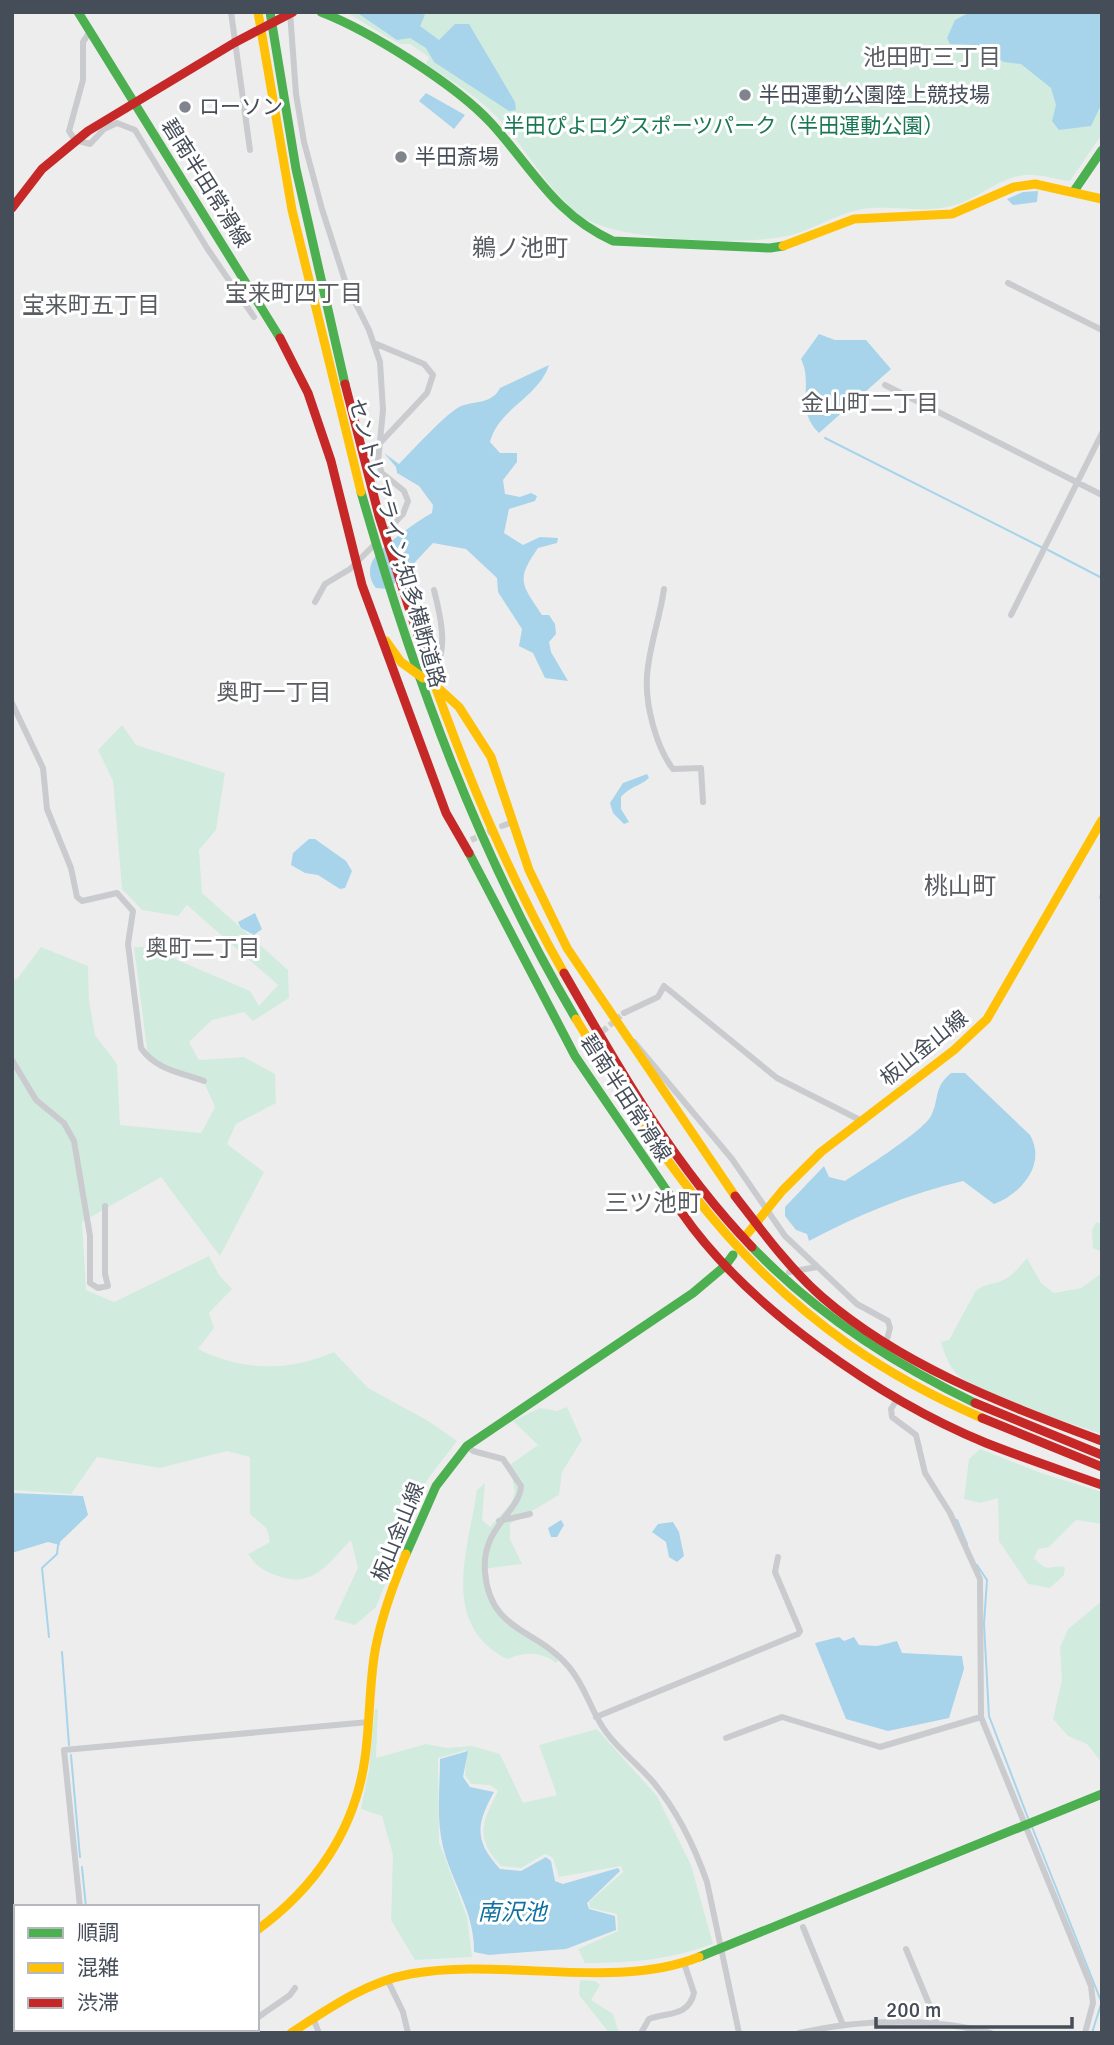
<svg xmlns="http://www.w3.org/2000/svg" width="1114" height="2045" font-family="Signika,'Noto Sans JP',sans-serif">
<rect width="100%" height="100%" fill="#eeeded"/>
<path fill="#d1ecdf" d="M346,12h756v122l-32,47c-14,-1 -27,-7 -41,-6 -28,0 -51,25 -78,31 -27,7 -52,0 -79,2 -32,2 -56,22 -85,28 -44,10 -166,5 -203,-18 -33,-22 -59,-71 -86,-100 -22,-23 -47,-37 -72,-54l3,-7 -19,-13h-9l-14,-7z
M122,725l14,20 89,28 -9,57 -17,20 3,43 86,77 1,28 -36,23 -9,-9 -32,8 -23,22 10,18 45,-3 31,17 1,29 -40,21 -9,20 37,28 -44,84 -59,-79 -79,45 4,68 28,12 95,-46 10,19 13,14 -23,24 5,15 -16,21c45,22 89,23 136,3l34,36 62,34 27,19 -30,39 -51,127 -21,18 -21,-6 24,-51 -7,-28c-22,22 -37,49 -73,36 -15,-5 -21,-9 -30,-22l22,-12 -3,-13 -17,-15v-57l-23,-6 -67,17 -63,-11 -26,37 -59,-4v-510l5,-1 24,-32 47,19 1,34 6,35 22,29 3,61 81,8 14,-26 -12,-27 -55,-23 -14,-110h13l103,44 9,15 19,-21 -91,-80 -9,11 -36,-6 -20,-21 -9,-108 -15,-31z
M1096,1222l6,2v28l-9,-4 -1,-18z
M1027,1258l14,25 13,10 27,-5 21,-15v161c-34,-12 -119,-37 -143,-58 -9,-8 -15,-22 -18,-34l8,-2 26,-48c9,-9 16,-7 26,-11 11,-4 19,-15 26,-23z
M567,1407l15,33 -20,32 -3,23 -49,29v15l12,25 -39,5c4,57 39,58 76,91l-3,3c-16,-12 -30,-11 -49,-4 -68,-35 -39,-108 -30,-169l8,-7 -3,37 8,7c21,-25 33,-27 17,-60l31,-22 -25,-24 27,-13 17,3z
M980,1449l61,24 61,19v32l-26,-4 -27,27 -11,2 -4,9c16,17 14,6 31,9l-1,8 -14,13 -22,-4 -29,-43 -1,-43 -18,5 -16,-4 5,-40z
M1102,1601v162l-15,-19 -19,-8 -15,-17 9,-39 -2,-33 8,-18z
M375,1709h3l-2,49 50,-14 21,4 25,-2 28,8 23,49 34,-8 -18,-50 58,-16 60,67 34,69 22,79c-46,16 -80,19 -128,19l-7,-14 40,-18 -1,-17 -27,-6 -1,-6 34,-30 -2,-6 -62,11 -6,-19 -8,-4 -24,14 -20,-2c-27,-28 -19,-44 -3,-75l-8,-6 -19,-1 -6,-9 2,-25 -29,8 1,84 28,75 5,40 -57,3 -24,-40 2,-65 -11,-39 -21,-7 8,-40z
M580,1980l15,1 5,4 -9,15 22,14 6,19h-14l2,-3 -28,-35z"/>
<path fill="#a7d4ea" d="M356,12h61l8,3 -5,11 19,14 16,-16h14l46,78 1,8 -7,1 -75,-49 -8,-14 -16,-10 -13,2z
M970,12h132v91l-11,23 -32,4 -7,-9 4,-16 -5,-17 -30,-24 -17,-2 -30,-17 -24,-1 -3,-6 8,-18z
M426,93l39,22 -11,14 -35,-28z
M1038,191l-1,11 -24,3 -6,-6 16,-7z
M819,334l16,6h31l25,29 -72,64c-25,-25 -5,-47 -18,-74z
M549,365c-10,32 -51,44 -59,77l10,11h17v9l-14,18 2,14 15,3 11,-4 6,3 -2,5 -26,8 -5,24 19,12 17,-8 18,1 -1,5 -19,5c-23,33 -16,36 4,67h7l6,9 1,10 -7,8 2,10 17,29 -23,-3 -12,-25 -14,-7 3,-17 -24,-37 -1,-14 -31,-29 -33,-6 -17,18 -8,13 -2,-1 -18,16 -12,-1c-6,-7 -8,-17 -4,-26 5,-13 47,-42 60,-49l1,-8 -14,-19 -22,-13 -1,-6 -12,-14 15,11c13,-13 48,-52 62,-58 14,-5 31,-2 39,-18z
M647,774l2,4c-9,8 -20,9 -28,19v12l8,13 -5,2 -11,-11 -3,-10 13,-20z
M309,839h6l31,22 6,10 -7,17 -5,1 -22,-14 -13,-2 -14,-8 2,-12z
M255,913l7,16 -8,6 -13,-7 -3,-6z
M951,1073h14l65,62c17,29 -9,59 -36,69l-31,-23c-55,13 -105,34 -154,60l-2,-7 -11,-4 -11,-14v-9l39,-41 5,11 16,4c18,-12 77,-49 86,-65 9,-18 2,-28 20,-43z
M12,1493l71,3 5,19 -28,27v3l-12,-3 -36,11z
M561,1520l3,5 -7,12h-6l-3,-9z
M673,1522l6,10 5,24 -7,6 -8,-5 -3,-15 -14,-10 6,-8z
M839,1637l5,4 10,-4 5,8 18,1 20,-5 5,12 60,3 2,13 -15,49 -61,13 -42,-12 -31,-76z
M468,1751l-5,26 7,10 24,5c-18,33 -20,48 6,77l21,2 25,-14 5,4 4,20 8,3 55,-16 2,3 -33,32 2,6 26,7 1,14 -50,19 -77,6 -15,-3c1,-39 -22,-69 -31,-105 -7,-28 -3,-59 -3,-88z"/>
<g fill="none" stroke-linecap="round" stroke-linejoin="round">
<path stroke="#a7d4ea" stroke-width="2" d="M825,438l218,110
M1048,550l54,28
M1100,898l2,-8
M957,1520l10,24
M977,1565l10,15 -3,44 5,92 39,102
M49,1637l-7,-69 15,-14 1,-9
M62,1652l7,93
M71,1755l9,102
M1032,1827l69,174
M82,1867l4,40
M67,2033v-4
M1092,2033l10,-32"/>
<path stroke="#cccdcf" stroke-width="6" stroke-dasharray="6 3" stroke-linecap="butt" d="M471,840l24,-11
M582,1049l42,-36"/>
<path stroke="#c9cbce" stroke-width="6" d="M231,12l19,138
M290,12l6,82 8,48 18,67 24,75 23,46 11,32 3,48 -5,52 4,11 22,18 4,10 -5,13 -19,20
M89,33l-6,9v38l-14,51 6,9 15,4 14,-15 13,-6 18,7 72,118 47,69
M1008,283l94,47
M374,343l50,21 9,11 -6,18 -46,49
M885,385l217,110
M664,589c-4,29 -15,58 -17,87 -2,28 9,71 26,93l28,-1 2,34
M315,602l10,-18 25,-15 27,-27
M1011,615l91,-182
M430,679c20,-26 11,-61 4,-89
M12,703l31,65 4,41 24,59 6,29 5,4 35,-8 16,18 -5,33 13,104c15,22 41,25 63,33
M502,826l11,-4
M624,1013l34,-16 6,-11 113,92 83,42
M634,1042l98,117 53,77 72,68 31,17 2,7 -4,15
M12,1060l24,40 28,23 10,18 16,95v47l8,5 10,-2 -3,-12v-68
M789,1272l28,-5
M898,1398l-7,11 1,8 24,18 9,38 25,40 30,66 1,138 110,269 2,17 -8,30
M467,1446l6,5 30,8 18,27c-1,26 -40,41 -36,86 5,61 52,56 84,95 17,20 22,45 37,65 14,19 33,33 48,51 23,28 41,65 53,99l32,151
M499,1521l31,-7
M596,1717l202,-83 2,-3 -25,-59 3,-15
M726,1738l56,-21 98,30 101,-30
M80,1907l-16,-157 305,-28
M803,1927l40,98
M906,1949l31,74
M388,1981l15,31 5,21
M257,2018l33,-23 5,-7
M313,2018l6,15
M237,2033l3,-4
M641,2033l8,-14c19,-7 39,-2 45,-26l-10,-30
M799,2033c64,-14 128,-16 192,0"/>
<path stroke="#4caf50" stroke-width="9" d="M78,12l202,326
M270,12l26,157 49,215
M321,12c49,19 135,73 170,111 42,46 63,91 122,118l157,7 13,-2
M1074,191l28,-41
M361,492c52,182 118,364 215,527
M469,853l106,203 107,157
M752,1247c64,67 140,116 223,156
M406,1554l30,-68 31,-40 226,-153 32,-27 8,-11
M699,1957l403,-163"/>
<path stroke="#ffc107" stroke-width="9" d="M258,12l34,198 69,282
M783,246l71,-27 98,-5 62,-27 21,-3 67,15
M386,641l15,21 22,16
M427,663c37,106 81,212 137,310
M435,685l24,22 32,50 38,113 38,78 168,248
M576,1019c110,182 204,312 406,399
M748,1233l34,-42 39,-39 133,-102 33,-31 115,-199
M257,1930c58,-42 98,-100 108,-172 5,-35 4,-72 10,-107 6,-33 18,-66 31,-97
M136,2033l2,-4
M291,2033c37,-24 75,-51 119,-59 91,-17 204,17 289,-17"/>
<path stroke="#c62828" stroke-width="9" d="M12,208l30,-39 46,-38 146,-88 59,-31
M280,338l28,55 23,68 31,124 84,228 23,40
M345,384l34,132 48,147
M564,973c55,96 110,193 188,274
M735,1196c27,35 54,72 87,101 81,70 182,107 280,144
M682,1213c65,94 199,187 304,230 38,15 77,28 116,42
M975,1403l127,52
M982,1418l120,49"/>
</g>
<g fill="#80858d" stroke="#fff" stroke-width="2.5">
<circle cx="745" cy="95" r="7"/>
<circle cx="185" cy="107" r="7"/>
<circle cx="401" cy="157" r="7"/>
</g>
<g text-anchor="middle" stroke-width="6" stroke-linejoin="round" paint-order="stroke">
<g font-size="21" fill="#454d59" stroke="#fff" text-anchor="start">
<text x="759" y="102">半田運動公園陸上競技場</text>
<text x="199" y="114">ローソン</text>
<text x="415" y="164">半田斎場</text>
</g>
<g font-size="21" fill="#197752" stroke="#fff">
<text x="724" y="133">半田ぴよログスポーツパーク（半田運動公園）</text>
</g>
<g font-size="21" fill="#454d59" stroke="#fff">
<text transform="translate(206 183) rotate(58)" y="7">碧南半田常滑線</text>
<text transform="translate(397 543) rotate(74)" y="7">セントレアライン;知多横断道路</text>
<text transform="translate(924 1048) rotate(-39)" y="7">板山金山線</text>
<text transform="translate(626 1098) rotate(57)" y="7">碧南半田常滑線</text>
<text transform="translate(398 1532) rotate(-68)" y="7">板山金山線</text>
</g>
<g font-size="23" fill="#595c61" stroke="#fff">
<text x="932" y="65">池田町三丁目</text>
<text x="294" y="301">宝来町四丁目</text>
<text x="91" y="313">宝来町五丁目</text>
<text x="870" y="411">金山町二丁目</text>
<text x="274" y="700">奥町一丁目</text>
<text x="203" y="956">奥町二丁目</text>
</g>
<g font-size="23" font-style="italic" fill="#1072a1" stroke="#fff">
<text x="512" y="1920">南沢池</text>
</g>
<g font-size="24" fill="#595c61" stroke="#fff">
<text x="520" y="256">鵜ノ池町</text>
<text x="960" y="894">桃山町</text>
<text x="653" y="1211">三ツ池町</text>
</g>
</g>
<rect width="1114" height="2045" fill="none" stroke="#454d59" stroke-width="28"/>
<rect x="14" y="1905" width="245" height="126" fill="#ffffff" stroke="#b5b8bd" stroke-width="2"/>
<rect x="28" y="1928" width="35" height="10" fill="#4caf50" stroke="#b5b8bd" stroke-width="2"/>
<text x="77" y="1940" font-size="21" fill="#454d59">順調</text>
<rect x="28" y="1963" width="35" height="10" fill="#ffc107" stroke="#b5b8bd" stroke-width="2"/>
<text x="77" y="1975" font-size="21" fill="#454d59">混雑</text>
<rect x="28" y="1998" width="35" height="10" fill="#c62828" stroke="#b5b8bd" stroke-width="2"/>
<text x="77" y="2010" font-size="21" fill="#454d59">渋滞</text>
<path d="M876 2017v10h196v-10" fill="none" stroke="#454d59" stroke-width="3.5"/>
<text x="886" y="2017" font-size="21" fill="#454d59" stroke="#ffffff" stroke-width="5" paint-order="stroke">200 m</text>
</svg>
